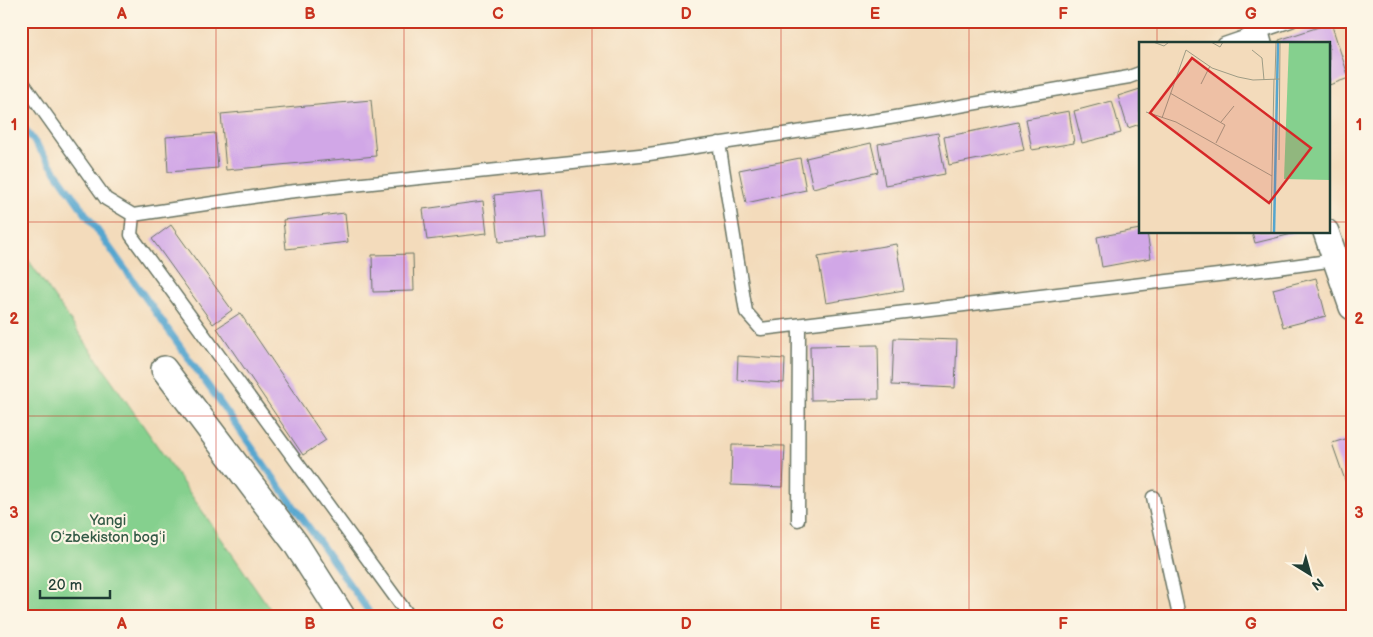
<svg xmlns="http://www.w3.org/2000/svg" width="1373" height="637" font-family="'Balsamiq Sans',sans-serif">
<rect width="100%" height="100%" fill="#fcf5e5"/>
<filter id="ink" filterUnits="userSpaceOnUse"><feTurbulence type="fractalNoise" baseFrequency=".02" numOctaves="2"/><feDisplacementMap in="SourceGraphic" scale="10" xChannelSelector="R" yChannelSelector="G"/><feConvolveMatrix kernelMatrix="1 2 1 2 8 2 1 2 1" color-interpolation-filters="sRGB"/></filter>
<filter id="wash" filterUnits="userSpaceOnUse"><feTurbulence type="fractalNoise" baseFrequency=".0096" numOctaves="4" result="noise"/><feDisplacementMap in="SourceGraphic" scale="20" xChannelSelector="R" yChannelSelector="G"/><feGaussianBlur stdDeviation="1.12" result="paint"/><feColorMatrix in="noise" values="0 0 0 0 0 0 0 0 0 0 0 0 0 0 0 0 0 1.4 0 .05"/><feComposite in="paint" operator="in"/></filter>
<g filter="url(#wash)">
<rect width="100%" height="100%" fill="#f3dbbb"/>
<path fill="#85d08e" stroke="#528661" d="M27,258l248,358h-254v-354z"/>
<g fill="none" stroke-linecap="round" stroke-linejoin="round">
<path stroke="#54a6cf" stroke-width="7" d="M21,123l351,493"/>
</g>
<g id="blocks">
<path fill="#d1a7e7" d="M1331,23l18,55 -20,7v-41h-49l-1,-4z
M1140,89v35l-12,4 -10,-32z
M371,100l5,56 -150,14 -5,-56z
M1112,101l9,32 -39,10 -8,-32z
M1069,111l5,32 -42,7 -6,-31z
M1018,122l6,28 -75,15 -5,-28z
M215,133l3,35 -50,4 -2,-35z
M938,133l7,41 -60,11 -7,-41z
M871,143l7,29 -65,16 -7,-30z
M800,158l6,32 -60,13 -7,-33z
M540,190l5,48 -46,4 -5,-47z
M483,201l4,32 -60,7 -4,-31z
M345,213l3,29 -62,7 -3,-29z
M171,225l61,85 -19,14 -61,-85z
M1140,229v3h7l4,26 -49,9 -5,-30z
M1252,232h43l1,1 -41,10z
M896,244l8,46 -78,13 -8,-46z
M413,254l1,37 -41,1 -1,-37z
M1316,278l10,38 -43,11 -10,-38z
M240,313l86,127 -23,15 -86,-127z
M894,338l63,2 -2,48 -63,-3z
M878,345l1,54 -68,1 -1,-54z
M738,356l47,3 -1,24 -47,-3z
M1352,437v44l-6,2 -14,-40z
M732,445l53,1 -2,41 -52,-2z"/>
</g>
</g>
<g filter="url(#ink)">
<use href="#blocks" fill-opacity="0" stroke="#697463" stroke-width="1"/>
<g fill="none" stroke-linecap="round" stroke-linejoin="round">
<g stroke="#697463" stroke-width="15">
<path id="service" d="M1224,44l67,-23
M21,80l85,119 27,16 153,-23 363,-38 241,-36 239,-41 11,-4
M719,143l27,169 15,17 517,-61 57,-8
M133,215l-2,20 278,381
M1153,497l26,119
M798,520l1,-195"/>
</g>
<g stroke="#697463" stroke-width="28">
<path id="minor" d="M1256,33l3,11
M1326,232l26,75
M164,369l132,175 46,72"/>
</g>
<use href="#service" stroke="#fff" stroke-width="12"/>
<use href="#minor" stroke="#fff" stroke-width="25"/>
</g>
</g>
<path fill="none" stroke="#c8321e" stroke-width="1" stroke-opacity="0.55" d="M216,21v595M404,21v595M592,21v595M781,21v595M969,21v595M1157,21v23M21,222h1119M1329,222h23M1157,232v384M21,416h1331"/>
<g text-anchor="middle" stroke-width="4.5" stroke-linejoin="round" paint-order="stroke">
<g font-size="15" fill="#335a46" stroke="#fcf5e5">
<text x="108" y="525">Yangi<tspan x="108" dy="17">Oʻzbekiston bogʻi</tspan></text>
</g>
</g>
<g transform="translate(1139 42)">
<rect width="191" height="191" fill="#f3dbbb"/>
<path d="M150,0h41v138l-46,-1z" fill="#85d08e"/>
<path fill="none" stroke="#54a6cf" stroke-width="2.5" d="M135,191l4,-191"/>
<path fill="none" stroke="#9e9c85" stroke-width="1" d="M14,0l11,4 5,-4M72,0l9,5 3,-5M113,8l10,8 2,22M136,37l1,-37M62,42l9,-18M31,51l55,32 -9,18M7,70l30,10 96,54 -1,57M23,76l24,-68 26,18 26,9 15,3 27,-1M82,80l13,-16M140,118l1,-118M133,134l2,-97"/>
<path fill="#d62828" fill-opacity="0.15" stroke="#d62828" stroke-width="2.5" d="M53,16l119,90 -42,55 -119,-90z"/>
<rect width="191" height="191" fill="none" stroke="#1f3d34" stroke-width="2.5"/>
</g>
<rect width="1373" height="637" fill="none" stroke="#fcf5e5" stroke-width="55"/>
<g transform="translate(1310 574) rotate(143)" stroke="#fcf5e5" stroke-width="4" paint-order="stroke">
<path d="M0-4L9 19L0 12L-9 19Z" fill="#1f3d34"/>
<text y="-8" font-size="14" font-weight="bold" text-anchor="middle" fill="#1f3d34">N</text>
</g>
<path d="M40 590v8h70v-8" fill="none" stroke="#1f3d34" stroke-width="2.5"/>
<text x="48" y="590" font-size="15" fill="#1f3d34" stroke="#fcf5e5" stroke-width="4" paint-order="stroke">20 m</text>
<rect x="28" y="28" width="1318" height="582" fill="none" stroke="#c8321e" stroke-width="2"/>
<g font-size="16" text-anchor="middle" font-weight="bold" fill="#c8321e">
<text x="122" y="19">A</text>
<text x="310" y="19">B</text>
<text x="498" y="19">C</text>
<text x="686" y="19">D</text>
<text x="875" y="19">E</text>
<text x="1063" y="19">F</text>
<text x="1251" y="19">G</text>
<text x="14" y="130">1</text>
<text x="1359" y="130">1</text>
<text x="14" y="324">2</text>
<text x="1359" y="324">2</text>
<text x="14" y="518">3</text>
<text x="1359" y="518">3</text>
<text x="122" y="629">A</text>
<text x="310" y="629">B</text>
<text x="498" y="629">C</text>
<text x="686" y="629">D</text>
<text x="875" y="629">E</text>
<text x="1063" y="629">F</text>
<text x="1251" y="629">G</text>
</g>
</svg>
